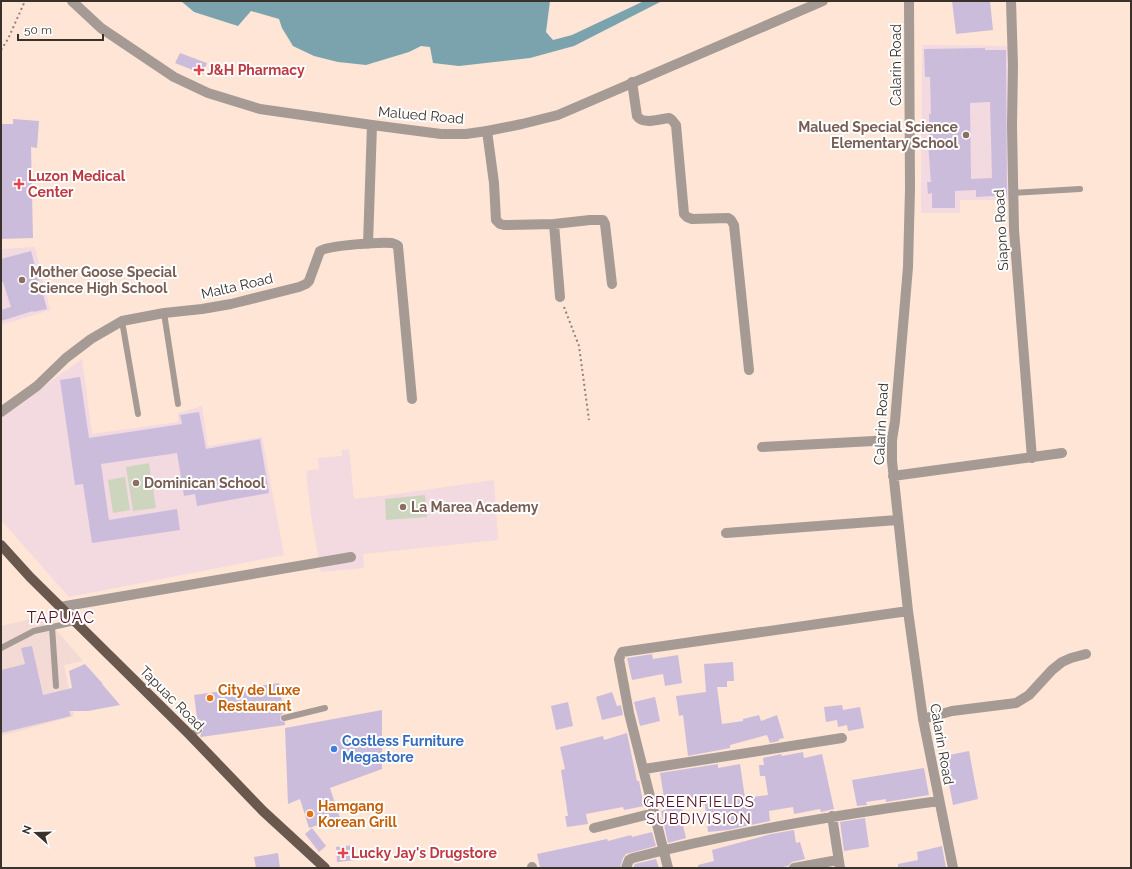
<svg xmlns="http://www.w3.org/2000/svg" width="1132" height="869" font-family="Raleway,sans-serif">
<rect width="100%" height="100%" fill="#fee5d6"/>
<path fill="#f4dad5" d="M44,616l39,45 -19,4 10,51 -73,20v-110z"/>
<path fill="#f3d9e0" d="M922,45l90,1 -1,154h-51v13h-39z
M35,247l15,63 -49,15v-76z
M82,359l10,75 86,-12v-9l24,-7 6,40 54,-9 22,118 -215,42 -68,-77v-103z
M349,449l5,50 28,-3 112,-16 4,60 -135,14 1,14 -43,4 -10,-57 -5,-44 13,-2 -1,-11 24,-2v-6z"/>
<path fill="#ced5be" d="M149,463l7,45 -23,3 -7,-44z
M125,477l5,33 -17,3 -5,-33z
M425,495l2,22 -41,3 -1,-21z"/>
<path fill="#7ba3ae" d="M181,1h273l4,1 9,-1h83l-4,31 7,8 19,-5 72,-34h18l-88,45 -44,12 -71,8 -26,-3 -3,-16 -9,-1 -12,6 -43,13 -28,-3 -24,-6 -21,-10 -11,-18 -3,-9 -28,-8 -13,15 -44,-14z"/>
<path fill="#ccbcdb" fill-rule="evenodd" d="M952,1h38l3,29 -37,4z
M985,48v2h21l1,145 -31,2v-7l-21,1v17h-23v-15l-4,1 -1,-12h4l-3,-40h2l-1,-28h2l-1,-37h-5l-1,-28zM990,102l2,76 -21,1 -1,-76z
M180,53l27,10 -4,11 -28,-11z
M13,119l26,2 -2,27 -6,-1 2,91 -32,1v-115h12z
M31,251l16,58 -14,3v-1l-32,10v-11l10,-3 -8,-25h-2v-23z
M80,377l9,61 93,-14 -2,-9 19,-3 7,37 54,-10 9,54 -72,13 -2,-12 -11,2 -7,-43 -76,11 8,56 68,-11 3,21 -88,13 -9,-59 -8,1 -15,-105z
M32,646l11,49 29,-7 -3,-17 16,-7 18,20h-1l18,21 -32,6h-19l2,5 -70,17v-63l24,-6 -4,-16z
M652,654l1,5 25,-4 4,28 -17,3 -2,-12 -31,6 -5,-22z
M733,662l1,19h-7v6h-10l5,37 21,-3v-2l16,-4 2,6 16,-6 7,23 -5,1v2l-9,2 -3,-8 -37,10v3l-42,8 -5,-41 -4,1 -3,-20 30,-4 -2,-28z
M279,683l5,30 -3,2 -1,4 1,2 4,1v3l-84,12 -1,-1 3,-6 -1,-4h-4l-4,-31z
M612,692l5,14 4,-1 2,10 -21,5 -6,-23z
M655,697l5,24 -20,5 -6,-24z
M568,702l5,24 -17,4 -5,-24z
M842,705l1,5 17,-3 4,21 -16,3 -1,-6 -9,2 -1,-7 -11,2 -2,-15z
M382,710v59l-52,19 10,30 -31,10 -9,-29 -12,5 -3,-76z
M627,733l10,48h2l5,25 -20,4 -1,-3 -37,7 2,10 -21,3 -2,-11h3l-7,-46 4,-1 -5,-22 43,-11 1,4z
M969,751l9,48 -25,6 -4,-21h-4l-6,-27z
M803,752l1,6 18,-4 12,55 -13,3 -1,-3 -26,5 -1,-7 -24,4 1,10 -42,9 -20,2 -4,-36 -24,4 5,20 -3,1 4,17 -18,5 -7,-32 5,-1 -6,-37 58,-9v4l22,-4 5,34 23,-3 -3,-19h-5l-1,-11h5l-1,-7 18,-4 1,2z
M924,768l5,27 -43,7v-3l-20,3 1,3 -10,1 -5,-26z
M865,818l4,29 -25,4 -4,-29z
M312,828l14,18 -7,6 -14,-18z
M794,830l2,13 4,-1 5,17 -13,3 -4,4 -11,2h-79v-3l16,-4 -2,-11 59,-16z
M652,832l4,14 -30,8 -3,4 -3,10h-80l-3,-14 70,-15 1,2 23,-6 1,2z
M354,845l2,15 -19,2 -1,-15z
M942,846l4,22h-48v-4l20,-4 -1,-8z
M278,853l2,15h-24l-2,-11z
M656,859l3,9h-26l2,-4z"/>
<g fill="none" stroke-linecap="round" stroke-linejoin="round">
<path stroke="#928278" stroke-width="2" stroke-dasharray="2 3" stroke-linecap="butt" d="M1,50l7,-11 17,-38
M564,307l15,39 10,74"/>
<path stroke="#a59a94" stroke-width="6" d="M1013,193l67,-4
M164,313l14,91
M122,321l16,93
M52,627l4,59
M1,648l33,-17 41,-9
M284,718l41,-10
M190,735l9,-5"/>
<path stroke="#a59a94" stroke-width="10" d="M909,1l1,188 -2,78 -13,154 -3,19v21l16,150 15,108 30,149
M1011,1l2,64 -1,61 2,104 18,228
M632,82l5,34c6,9 22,3 32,2l3,2 4,5 8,89 3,3 5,2 36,-1 3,2 3,5 15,145
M487,131l7,52 2,37 4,4 4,1 50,-1 36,-4h13l2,4 7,60
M554,224l6,73
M368,244l4,-119
M1,412l36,-26 29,-28 25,-19 31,-18 42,-8 38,-4 29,-5 68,-17 7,-3 3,-3 11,-30c10,-6 60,-9 72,-8 4,1 3,1 6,3l14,153
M762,447l130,-7
M893,476l169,-23
M726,533l171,-13
M60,607l291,-50
M923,719l29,-8 64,-8 13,-8 23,-25 10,-8 9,-4 15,-4
M644,769l198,-31
M832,816l8,52
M594,828l60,-15
M532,867v1
M626,868l3,-8 4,-2c100,-26 203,-43 306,-57
M668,868l-39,-155 -10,-54 3,-7 286,-41
M794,868l44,-8"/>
<path stroke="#a59a94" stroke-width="10" d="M72,1l29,27 73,49 34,16 52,16 112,16 69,9h25l21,-3 35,-7 36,-9 265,-114"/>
<path stroke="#6a584e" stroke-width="10" d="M1,545l29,32 160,158 73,76 62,57"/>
</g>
<g fill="#e0444e" stroke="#fff" stroke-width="1.5">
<path d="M197 64h4v4h4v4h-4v4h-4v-4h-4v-4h4z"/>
<path d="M17 178h4v4h4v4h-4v4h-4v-4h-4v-4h4z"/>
<path d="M341 847h4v4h4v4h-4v4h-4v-4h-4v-4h4z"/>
</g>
<g fill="#8d6e63" stroke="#fff" stroke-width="1.5">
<circle cx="966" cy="135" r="4"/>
<circle cx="22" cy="280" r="4"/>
<circle cx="136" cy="483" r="4"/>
<circle cx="403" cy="507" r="4"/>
</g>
<g fill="#e8710a" stroke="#fff" stroke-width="1.5">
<circle cx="210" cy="698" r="4"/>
<circle cx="310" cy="814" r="4"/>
</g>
<circle fill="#3f7fe0" stroke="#fff" stroke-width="1.5" cx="334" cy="749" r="4"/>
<g text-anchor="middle" stroke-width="4" stroke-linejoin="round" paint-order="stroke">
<g font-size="14" fill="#3a312b" stroke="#fff">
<text transform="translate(896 65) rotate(-90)" y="5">Calarin Road</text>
<text transform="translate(421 115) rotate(5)" y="5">Malued Road</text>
<text transform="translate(1001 230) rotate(-93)" y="5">Siapno Road</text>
<text transform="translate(237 286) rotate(-13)" y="5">Malta Road</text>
<text transform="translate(881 424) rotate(-87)" y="5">Calarin Road</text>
<text transform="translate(172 698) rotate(45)" y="5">Tapuac Road</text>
<text transform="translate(942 744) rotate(80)" y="5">Calarin Road</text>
</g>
<g font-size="14" font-weight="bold" fill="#be3a42" stroke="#fff" text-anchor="start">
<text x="207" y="75">J&amp;H Pharmacy</text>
<text x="28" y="181">Luzon Medical<tspan x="28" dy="16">Center</tspan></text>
<text x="351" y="858">Lucky Jay's Drugstore</text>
</g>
<g font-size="14" font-weight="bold" fill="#785e54" stroke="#fff" text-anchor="start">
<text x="958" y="132" text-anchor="end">Malued Special Science<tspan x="958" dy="16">Elementary School</tspan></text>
<text x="30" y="277">Mother Goose Special<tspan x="30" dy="16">Science High School</tspan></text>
<text x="144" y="488">Dominican School</text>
<text x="411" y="512">La Marea Academy</text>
</g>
<g font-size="14" font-weight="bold" fill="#c56008" stroke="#fff" text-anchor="start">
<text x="218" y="695">City de Luxe<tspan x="218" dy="16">Restaurant</tspan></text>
<text x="318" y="811">Hamgang<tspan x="318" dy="16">Korean Grill</tspan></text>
</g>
<g font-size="14" font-weight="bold" fill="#366cbe" stroke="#fff" text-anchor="start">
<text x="342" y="746">Costless Furniture<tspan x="342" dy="16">Megastore</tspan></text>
</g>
<g font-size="15" letter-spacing="1" fill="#561124" stroke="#fff">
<text x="699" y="807">GREENFIELDS<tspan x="699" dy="17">SUBDIVISION</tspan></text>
</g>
<g font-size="16" letter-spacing="1" fill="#561124" stroke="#fff">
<text x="61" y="623">TAPUAC</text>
</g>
</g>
<rect width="1132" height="869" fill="none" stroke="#3a312b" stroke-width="4"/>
<g transform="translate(36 833) rotate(290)" stroke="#ffffff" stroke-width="3" paint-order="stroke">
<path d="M0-3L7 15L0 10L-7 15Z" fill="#3a312b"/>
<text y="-6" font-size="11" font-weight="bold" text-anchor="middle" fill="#3a312b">N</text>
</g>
<path d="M18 34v6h85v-6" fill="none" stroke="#3a312b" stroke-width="2"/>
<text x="24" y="34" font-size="12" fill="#3a312b" stroke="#ffffff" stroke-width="3" paint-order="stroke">50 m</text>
</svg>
